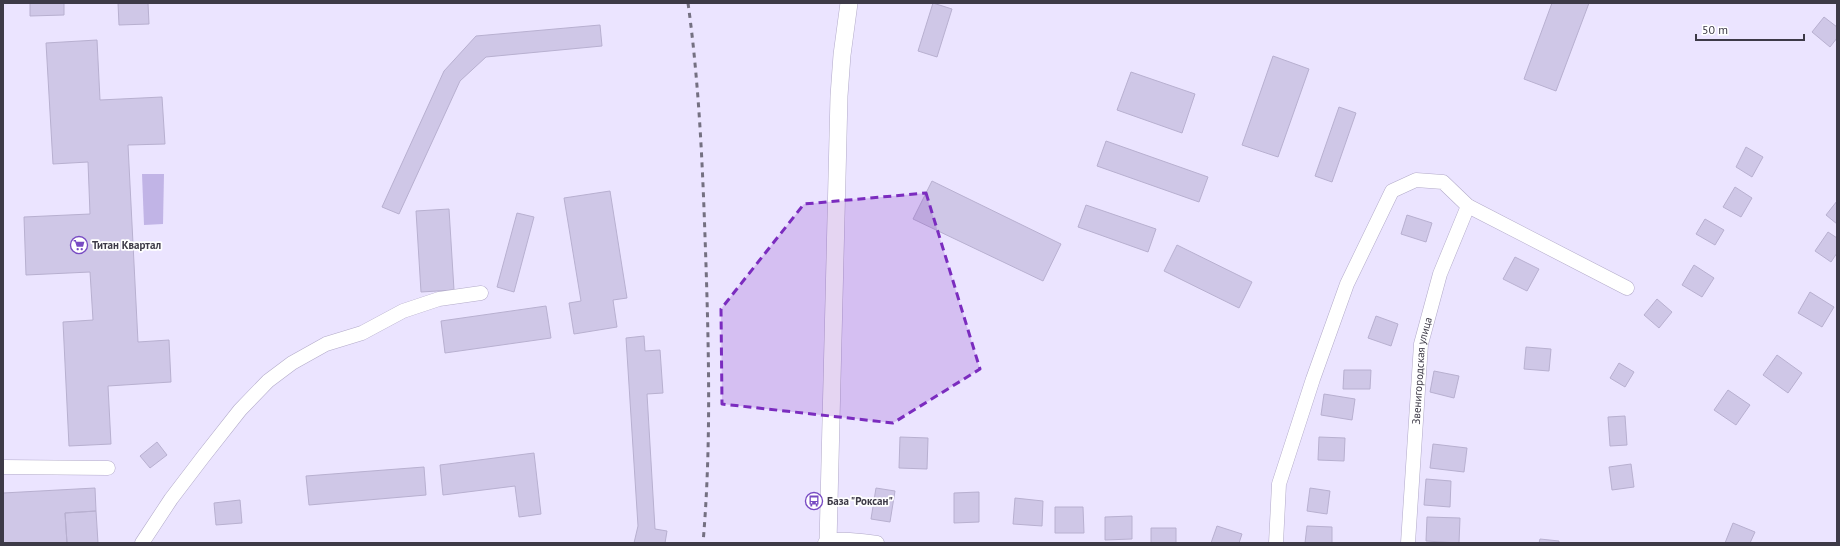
<svg xmlns="http://www.w3.org/2000/svg" width="1840" height="546" font-family="'PT Sans',sans-serif">
<rect width="100%" height="100%" fill="#ebe4ff"/>
<path fill="#c1b4e6" d="M142,174h22l-1,50 -19,1z"/>
<path fill="#cfc7e7" stroke="#b8b0d0" d="M30,3h34v12l-34,1z
M118,3h30l1,21 -30,1z
M933,3l19,6 -15,48 -19,-6z
M1552,3h37l-33,88 -32,-12z
M1824,17l13,10v11l-7,9 -18,-15z
M600,25l2,21 -116,11 -26,24 -61,133 -17,-7 62,-136 32,-35z
M97,40l3,60 62,-3 3,47 -37,1 10,197 31,-2 2,42 -63,4 3,58 -42,2 -6,-124 30,-2 -3,-48 -64,3 -2,-58 66,-3 -2,-52 -35,2 -7,-121z
M1273,56l36,13 -31,88 -36,-12z
M1131,72l64,22 -13,39 -65,-23z
M1339,107l17,6 -24,69 -17,-6z
M1106,141l102,36 -9,25 -102,-36z
M1746,147l17,10 -11,20 -16,-10z
M932,181l129,63 -18,37 -130,-62z
M1735,187l17,11 -11,19 -18,-10z
M610,191l17,107 -14,2 4,27 -43,7 -5,-31 12,-2 -17,-103z
M1837,201v23l-11,-9z
M1086,205l70,24 -8,23 -70,-25z
M449,209l5,81 -33,2 -5,-81z
M517,213l17,4 -20,75 -17,-5z
M1407,215l25,8 -6,19 -25,-8z
M1705,219l19,11 -9,15 -19,-11z
M1828,232l9,6v15l-6,9 -16,-11z
M1177,245l75,37 -13,26 -75,-37z
M1515,257l24,12 -12,22 -24,-12z
M1694,265l20,13 -12,19 -20,-12z
M1810,292l24,15 -12,20 -24,-14z
M1657,299l15,13 -13,16 -15,-13z
M546,306l5,32 -106,15 -4,-32z
M1376,316l22,8 -7,22 -23,-8z
M644,336l1,15 15,-1 3,43 -16,1 8,135 12,2 -2,12h-31l4,-17 -12,-188z
M1526,347l25,2 -2,22 -25,-2z
M1777,355l25,18 -14,20 -25,-18z
M1619,363l15,9 -9,15 -15,-9z
M1344,370h27l-1,19h-27z
M1434,371l25,5 -5,22 -24,-6z
M1728,390l22,15 -14,20 -22,-15z
M1324,394l31,5 -3,21 -31,-5z
M1625,416l2,29 -17,1 -2,-29z
M900,437l28,1 -1,31 -28,-1z
M1319,437l26,1 -1,23 -26,-1z
M157,442l10,13 -17,13 -10,-12z
M1433,444l34,4 -3,24 -34,-4z
M534,453l7,61 -22,3 -4,-31 -72,9 -3,-30z
M1631,464l3,23 -22,3 -3,-23z
M424,467l2,28 -117,10 -3,-29z
M1426,479l25,2 -1,26 -26,-2z
M95,488l1,23 -31,2 2,30h-64v-50z
M876,488l19,3 -5,31 -19,-3z
M1310,488l20,3 -3,23 -20,-3z
M979,492v30l-25,1v-30z
M1015,498l28,3 -1,25 -29,-2z
M240,500l2,23 -26,2 -2,-22z
M1055,507h28l1,26h-29z
M96,511l2,32h-31l-2,-30z
M1132,516v23l-27,1v-23z
M1427,517l33,1 -1,25 -33,-2z
M1733,523l22,9 -5,11h-25z
M1217,526l25,8 -3,9h-28z
M1307,526l25,1v16h-27z
M1151,528h25v15h-25z
M1540,539l19,2v2h-20z"/>
<g fill="none" stroke-linecap="round" stroke-linejoin="round">
<g stroke="#b2aac9" stroke-width="15">
<g id="minor">
<path d="M3,467l105,1"/>
<path d="M142,543l29,-44 32,-42 37,-47 28,-29 24,-18 34,-19 36,-11 41,-22 36,-12 42,-6"/>
<path d="M825,543c8,-6 41,-2 52,0"/>
<path d="M1276,543l3,-59 34,-105 34,-95 45,-93 24,-11 27,2 25,24 159,82"/>
<path id="s1" d="M1408,543l13,-199 19,-70 28,-68"/>
</g>
</g>
<g stroke="#b2aac9" stroke-width="18">
<path id="tertiary" d="M828,543l11,-447 3,-41 7,-52"/>
</g>
<use href="#minor" stroke="#fff" stroke-width="14"/>
<use href="#tertiary" stroke="#fff" stroke-width="17"/>
<path stroke="#747081" stroke-width="3" stroke-dasharray="5 5" stroke-linecap="butt" d="M688,3c12,87 15,174 18,262 3,93 5,186 -3,278"/>
</g>
<path fill="#7b2cbf" fill-opacity="0.2" stroke="#7b2cbf" stroke-width="3" stroke-dasharray="8 5" stroke-linejoin="round" d="M926,193l54,176 -87,54 -171,-19 -1,-95 83,-105z"/>
<defs>
<g id="supermarket-ring" transform="scale(0.9)"><circle r="9.5" fill="#fff" stroke="#784bc3" stroke-width="1.5"/><path d="M-6-5.5h2.5l.6 2H6L4.5 2H-2.5L-4.4-4H-6ZM-1.5 3.2a1.3 1.3 0 1 0 .1 0ZM3 3.2a1.3 1.3 0 1 0 .1 0Z" fill="#784bc3"/></g>
<g id="bus-ring" transform="scale(0.9)"><circle r="9.5" fill="#fff" stroke="#784bc3" stroke-width="1.5"/><path d="M-5-6H5V4H4V6H2V4H-2V6H-4V4H-5ZM-3.5-4V0h7V-4ZM-3.5 1.2v1.5H-2V1.2ZM2 1.2v1.5H3.5V1.2Z" fill="#784bc3"/></g>
</defs>
<g fill-rule="evenodd">
<use href="#supermarket-ring" x="79" y="245"/>
<use href="#bus-ring" x="814" y="501"/>
</g>
<g text-anchor="middle" stroke-width="3.5" stroke-linejoin="round" paint-order="stroke">
<g font-size="11" font-weight="bold" fill="#3d3a47" stroke="#fff" text-anchor="start">
<text x="92" y="249">Титан Квартал</text>
<text x="827" y="505">База "Роксан"</text>
</g>
<g font-size="11" fill="#3d3a47" stroke="#fff">
<text dy="4" stroke="none"><textPath href="#s1" startOffset="173">Звенигородская улица</textPath></text>
</g>
</g>
<rect width="1840" height="546" fill="none" stroke="#3d3a47" stroke-width="8"/>
<path d="M1696 34v6h108v-6" fill="none" stroke="#3d3a47" stroke-width="2"/>
<text x="1702" y="34" font-size="12" fill="#3d3a47" stroke="#ffffff" stroke-width="3" paint-order="stroke">50 m</text>
</svg>
